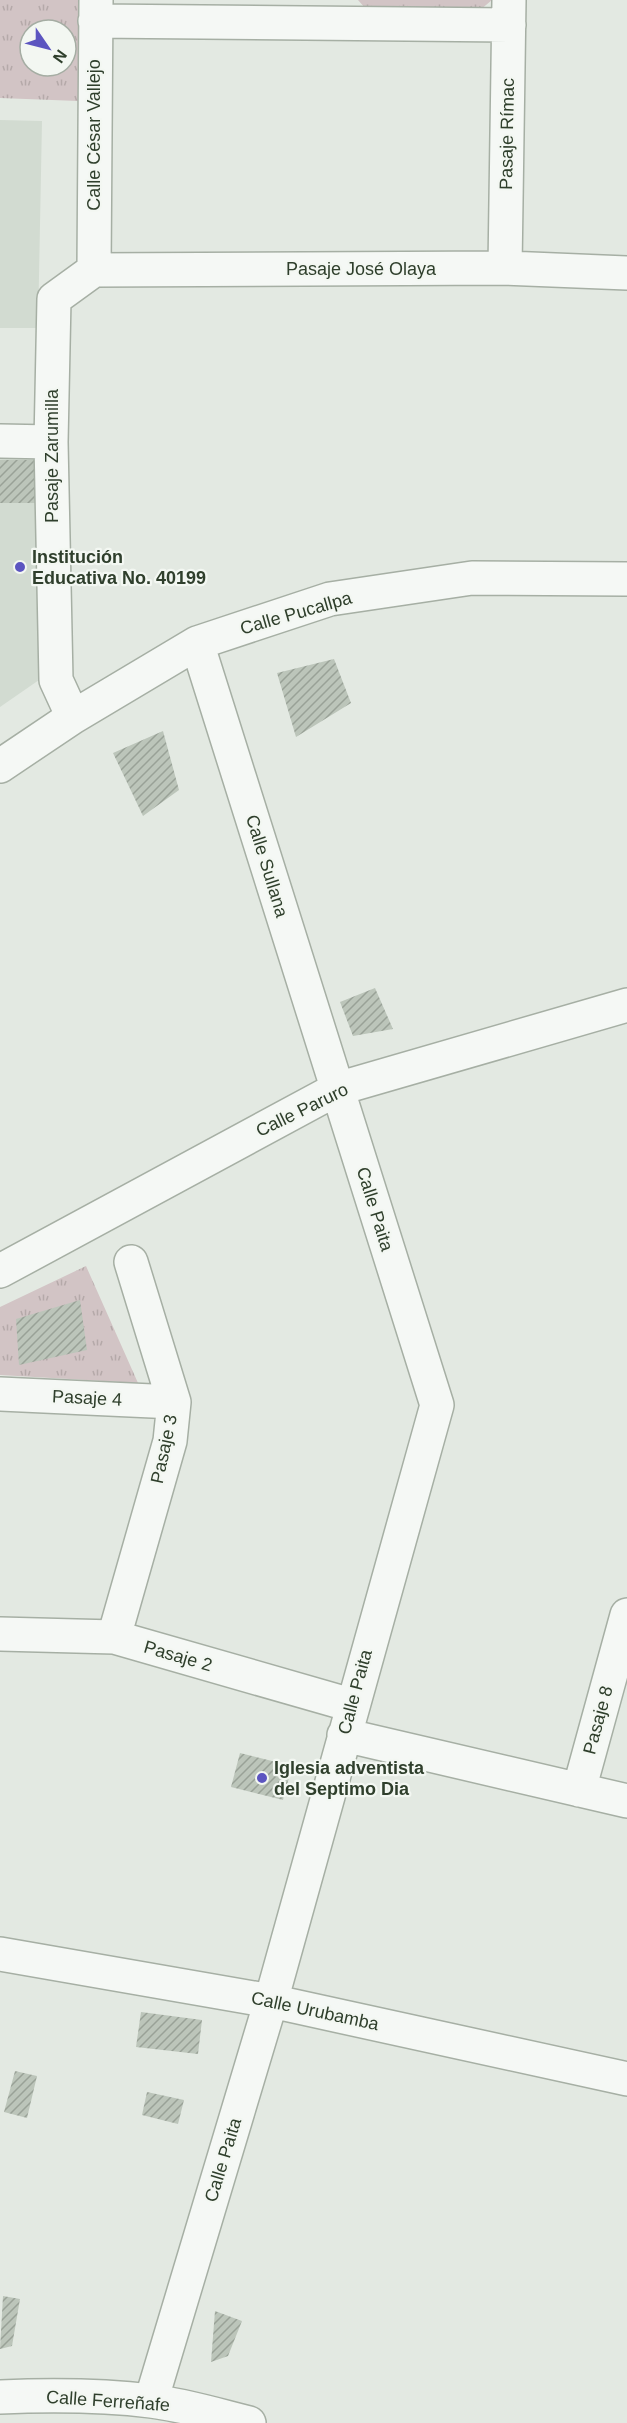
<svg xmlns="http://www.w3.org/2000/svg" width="627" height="2423" font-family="Helvetica,sans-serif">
<defs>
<pattern id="park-tufts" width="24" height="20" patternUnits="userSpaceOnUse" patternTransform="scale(1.5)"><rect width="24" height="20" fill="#d2c4c5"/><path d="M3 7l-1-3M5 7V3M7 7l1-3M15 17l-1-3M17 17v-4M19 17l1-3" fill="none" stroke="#b5a9a9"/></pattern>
<pattern id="building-hatch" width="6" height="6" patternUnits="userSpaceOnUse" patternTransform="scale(1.5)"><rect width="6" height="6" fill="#bcc5ba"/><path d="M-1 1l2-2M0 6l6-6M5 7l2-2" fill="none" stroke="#99a197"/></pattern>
</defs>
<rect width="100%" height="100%" fill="#e3e9e2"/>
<path fill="#d2dbd1" d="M0,120l42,1 -4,207h-38z
M0,453h41l-2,227 -39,27z"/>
<path fill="url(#park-tufts)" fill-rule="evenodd" d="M0,0h80l-2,101 -78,-3zM30,30h36v36h-36z
M358,0h134l-18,15 -101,2z
M86,1266l52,117 -138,-8v-68z"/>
<path fill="url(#building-hatch)" d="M0,460h37l1,43h-38z
M334,659l17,44 -55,34 -19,-64z
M163,731l16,59 -36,26 -30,-63z
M375,988l18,41 -40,7 -13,-34z
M80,1300l7,50 -68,15 -3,-46z
M240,1753l52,13 -9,34 -52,-13z
M141,2012l61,8 -4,34 -62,-7z
M15,2071l22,5 -10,42 -23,-6z
M147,2092l37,8 -6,24 -36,-9z
M3,2296l17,3 -8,47 -12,3z
M215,2311l27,10 -14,35 -17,6z"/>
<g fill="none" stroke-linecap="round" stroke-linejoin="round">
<g stroke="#a6afa4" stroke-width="36">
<path id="minor" d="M95,21l414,4
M505,268l4,-268
M94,270l411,-2 122,5
M94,270l2,-270
M0,441l51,1
M73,717l-17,-37 -5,-238 3,-143 40,-29
M0,766l73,-49 124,-74 133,-44 142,-21 155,1
M0,1271l337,-182 290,-84
M0,1394l174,8
M0,1634l114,3 237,68
M114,1637l56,-196 4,-39 -43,-140
M344,1735l283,66
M579,1790l48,-175
M0,1954l271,47 356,78
M0,2397c50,-2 101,-2 151,4 33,4 66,14 98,22
M151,2401l120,-400 166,-596 -240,-762"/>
</g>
<use href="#minor" stroke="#f5f8f5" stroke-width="33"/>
</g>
<g fill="#5c55c0" stroke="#f3f7f2" stroke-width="2">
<circle cx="20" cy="567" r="6"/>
<circle cx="262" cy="1778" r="6"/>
</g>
<g text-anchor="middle" stroke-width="4.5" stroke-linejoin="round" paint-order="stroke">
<g font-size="18" fill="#2f3f2c" stroke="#f3f7f2">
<text transform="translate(507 134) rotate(-89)" y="6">Pasaje Rímac</text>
<text transform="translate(94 135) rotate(-90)" y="6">Calle César Vallejo</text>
<text x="361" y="275">Pasaje José Olaya</text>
<text transform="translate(52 456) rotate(-90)" y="6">Pasaje Zarumilla</text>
<text transform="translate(296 613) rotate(-16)" y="6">Calle Pucallpa</text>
<text transform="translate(267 866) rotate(73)" y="6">Calle Sullana</text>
<text transform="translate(302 1110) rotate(-26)" y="6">Calle Paruro</text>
<text transform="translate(375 1209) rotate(73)" y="6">Calle Paita</text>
<text transform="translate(87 1398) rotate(3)" y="6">Pasaje 4</text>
<text transform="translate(164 1449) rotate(-78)" y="6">Pasaje 3</text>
<text transform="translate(178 1656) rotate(16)" y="6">Pasaje 2</text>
<text transform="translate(355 1692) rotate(-75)" y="6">Calle Paita</text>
<text transform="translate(598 1720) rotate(-75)" y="6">Pasaje 8</text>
<text transform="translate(315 2011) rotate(12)" y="6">Calle Urubamba</text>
<text transform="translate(223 2160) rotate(-73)" y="6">Calle Paita</text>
<text transform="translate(108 2401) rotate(4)" y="6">Calle Ferreñafe</text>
</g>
<g font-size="18" font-weight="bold" fill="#2f3f2c" stroke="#f3f7f2" text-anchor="start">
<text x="32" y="563">Institución<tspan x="32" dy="21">Educativa No. 40199</tspan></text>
<text x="274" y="1774">Iglesia adventista<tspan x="274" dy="21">del Septimo Dia</tspan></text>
</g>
</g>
<g transform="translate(48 48) rotate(125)"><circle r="28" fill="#f3f7f2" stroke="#a5ada3" stroke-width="1.5"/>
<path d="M0-4.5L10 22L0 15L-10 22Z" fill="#5c55c0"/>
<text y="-9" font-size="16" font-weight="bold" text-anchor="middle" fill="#2f3f2c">N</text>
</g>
</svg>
